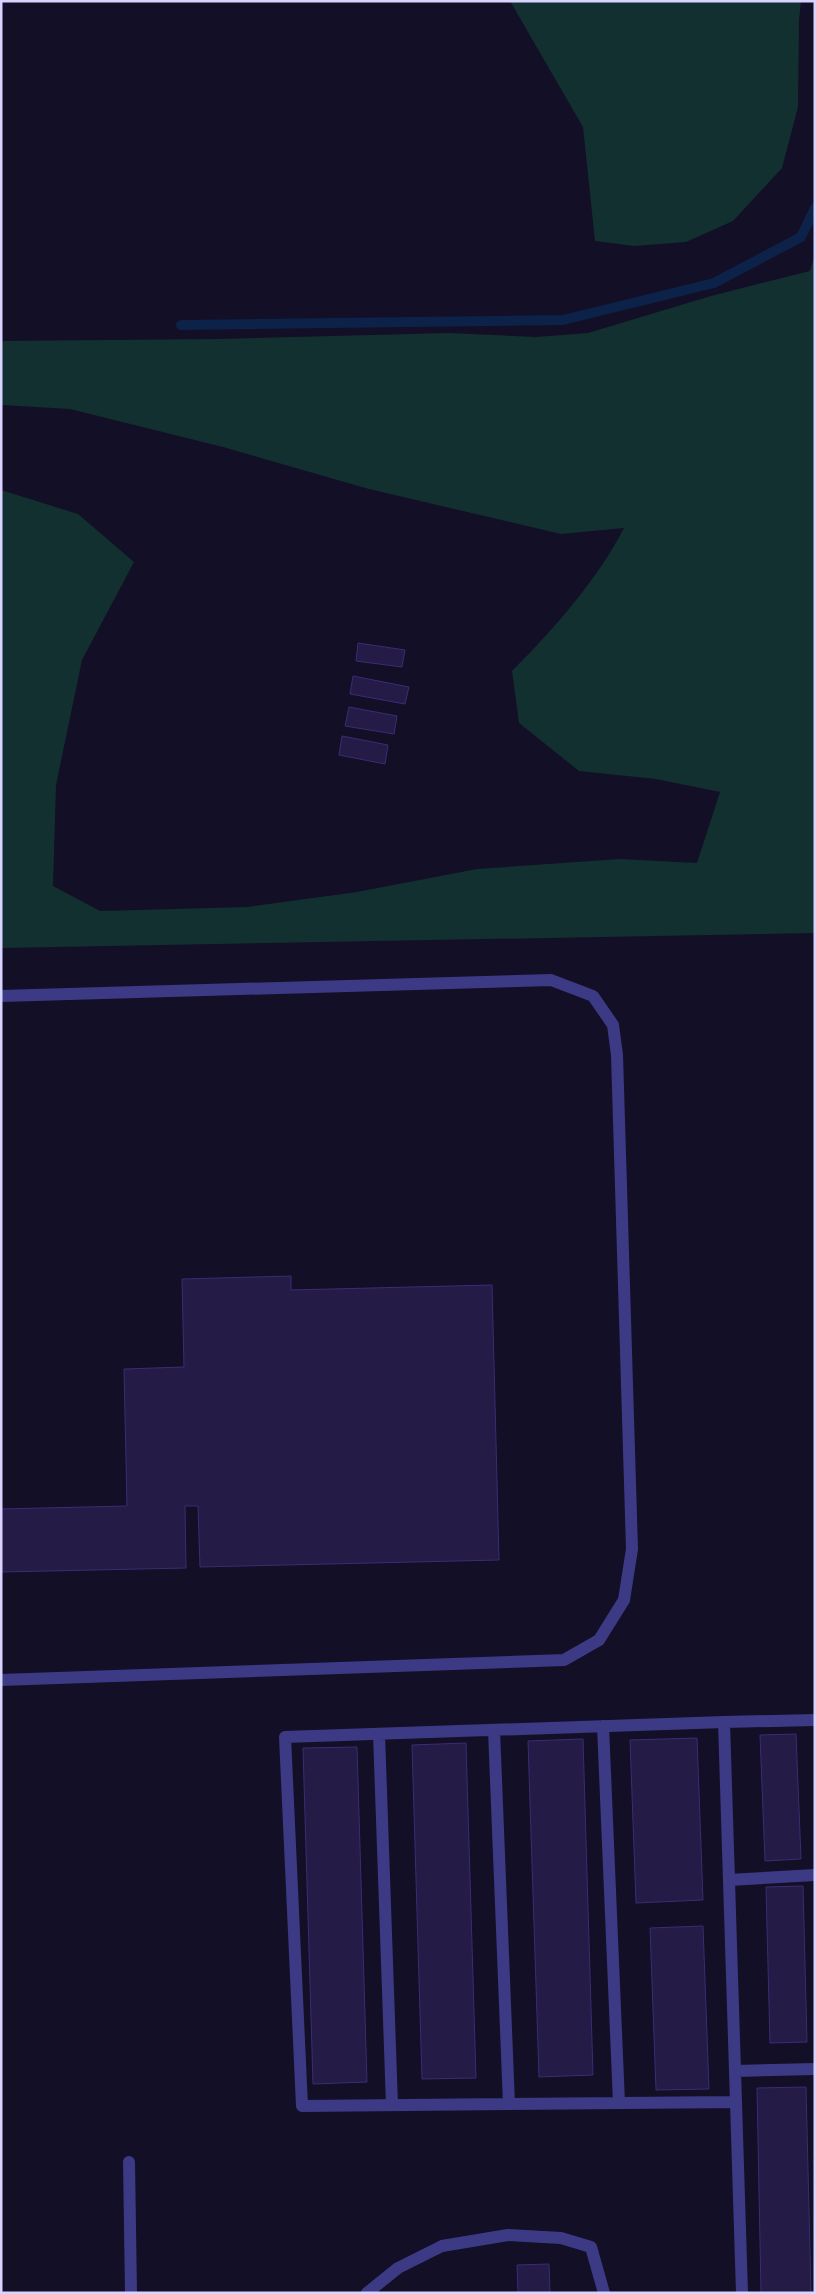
<svg xmlns="http://www.w3.org/2000/svg" width="816" height="2294" font-family="'Fira Sans Condensed',sans-serif">
<rect width="100%" height="100%" fill="#130f26"/>
<path fill="#12302f" d="M510,1h291l-2,19 -1,87 -16,61 -49,53 -47,21 -52,4 -39,-5 -12,-114z
M815,254v679l-814,15v-458l77,24 56,48 -52,98 -26,125 -3,101 47,25 147,-4 110,-15 120,-23 143,-10 77,4 23,-71 -64,-13 -77,-8 -60,-48 -7,-52c42,-42 85,-91 112,-143l-63,6 -192,-45 -146,-42 -153,-38 -69,-4v-64l217,-2 231,-6 87,4 52,-4 123,-37 99,-25z"/>
<g fill="none" stroke-linecap="round" stroke-linejoin="round">
<path stroke="#0c2248" stroke-width="10" d="M181,325l382,-5 151,-37 87,-46 14,-29"/>
</g>
<path fill="#241b47" stroke="#3b2d73" d="M358,643l47,7 -3,17 -46,-6z
M353,676l56,11 -4,17 -55,-10z
M349,707l48,9 -3,18 -49,-8z
M342,736l46,9 -3,19 -46,-9z
M291,1276v14l201,-5 7,275 -299,7 -2,-61h-13l1,62 -185,4v-63l126,-3 -3,-137 60,-2 -2,-88z
M796,1734l5,125 -36,2 -5,-126z
M697,1738l6,162 -67,3 -6,-163z
M583,1739l10,336 -54,2 -11,-336z
M466,1743l10,335 -54,1 -10,-334z
M357,1747l10,335 -54,2 -10,-336z
M803,1886l4,156 -37,1 -4,-156z
M703,1926l6,163 -53,1 -6,-162z
M806,2087l5,206h-50l-4,-205z
M549,2264l1,29h-32l-1,-28z"/>
<g fill="none" stroke-linecap="round" stroke-linejoin="round">
<path stroke="#3d3a85" stroke-width="12" d="M1,996l550,-16 42,16 20,29 4,30 15,494 -8,51 -25,40 -35,20 -563,20
M724,1722l-439,15 17,369 434,-4
M603,1726l16,377
M494,1730l15,374
M379,1734l13,371
M729,1880l86,-5
M735,2071l80,-2
M129,2162l2,131
M367,2293l31,-25 44,-22 66,-11 53,3 30,9 13,46
M742,2293l-18,-571 91,-2"/>
</g>
<rect width="816" height="2294" fill="none" stroke="#d9d4ff" stroke-width="5"/>
</svg>
